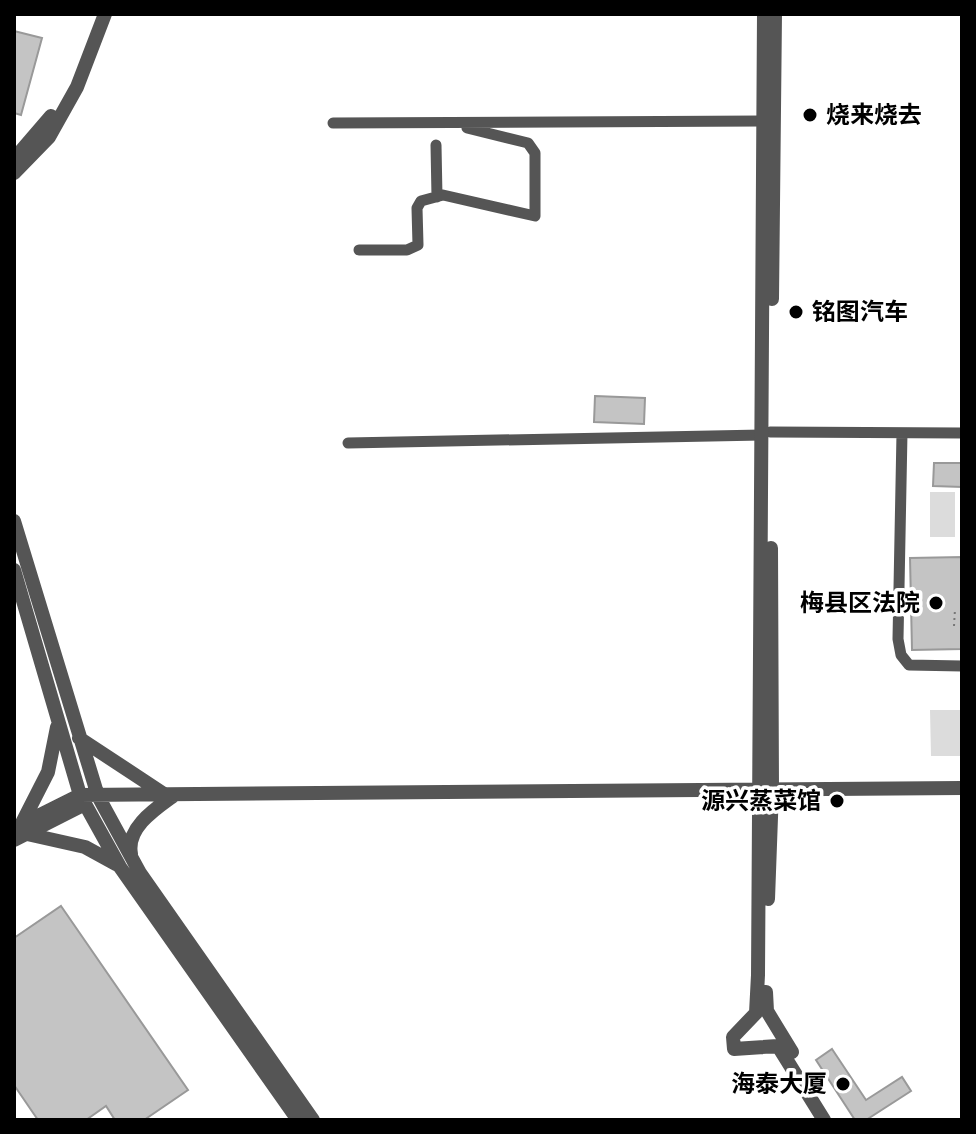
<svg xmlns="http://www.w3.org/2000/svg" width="976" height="1134" font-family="'Roboto Condensed','Noto Sans SC',sans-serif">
<rect width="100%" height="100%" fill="#fff"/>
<path fill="#dcdcdc" d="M930,492h25v45h-25z
M930,710h30v46h-29z"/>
<path fill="#c4c4c4" stroke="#999" stroke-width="2" d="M14,31l28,7 -21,77 -7,-2z
M595,396l50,2 -1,26 -50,-2z
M934,463h28v24l-29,-1z
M962,557v92l-50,1 -2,-92z
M61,906l127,184 -44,30h-29l-9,-14 -20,14h-48l-24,-35v-147z
M832,1049l34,51 36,-23 9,14 -45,29h-11l-39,-60z"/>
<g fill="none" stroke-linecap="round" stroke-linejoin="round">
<path stroke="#777" stroke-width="2" stroke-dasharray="2 4" stroke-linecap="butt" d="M954,626l1,-17"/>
<path stroke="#555" stroke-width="11" d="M333,123l429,-2
M436,145l1,52
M359,250h48l11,-5 -1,-37 4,-7 22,-6 92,21v-63l-7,-10 -61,-15
M770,432l192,1
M902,433l-4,206 3,16 8,10 53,1
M348,443l414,-8"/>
<path stroke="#555" stroke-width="14" d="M764,14l-6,961 -2,38 -23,24 1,12 44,-3 46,74
M14,159l37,-43
M14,173l35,-36 28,-50 28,-73
M772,299l3,-285
M14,521l84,275 42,77 173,247
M14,570l66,225 40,72 178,253
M79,738l85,56
M22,823l26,-51 9,-45
M14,828l66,-33 882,-7
M27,834l58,13 31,17
M14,840l71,-36
M131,854c-5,-26 24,-45 42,-58
M768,899l4,-109 -1,-242
M766,992l1,19 25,41"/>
</g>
<g fill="#000" stroke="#fff" stroke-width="3">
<circle cx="810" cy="115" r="8"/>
<circle cx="796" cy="312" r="8"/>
<circle cx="936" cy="603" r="8"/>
<circle cx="837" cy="801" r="8"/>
<circle cx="843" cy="1084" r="8"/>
</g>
<g text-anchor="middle" stroke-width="7" stroke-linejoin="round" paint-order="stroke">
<g font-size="24" font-weight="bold" fill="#000" stroke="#fff" text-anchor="end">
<text x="826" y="123" text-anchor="start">烧来烧去</text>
<text x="812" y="320" text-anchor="start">铭图汽车</text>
<text x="920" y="611">梅县区法院</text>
<text x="821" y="809">源兴蒸菜馆</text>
<text x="827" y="1092">海泰大厦</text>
</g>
</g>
<rect width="976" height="1134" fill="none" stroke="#000000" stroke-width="32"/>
</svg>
